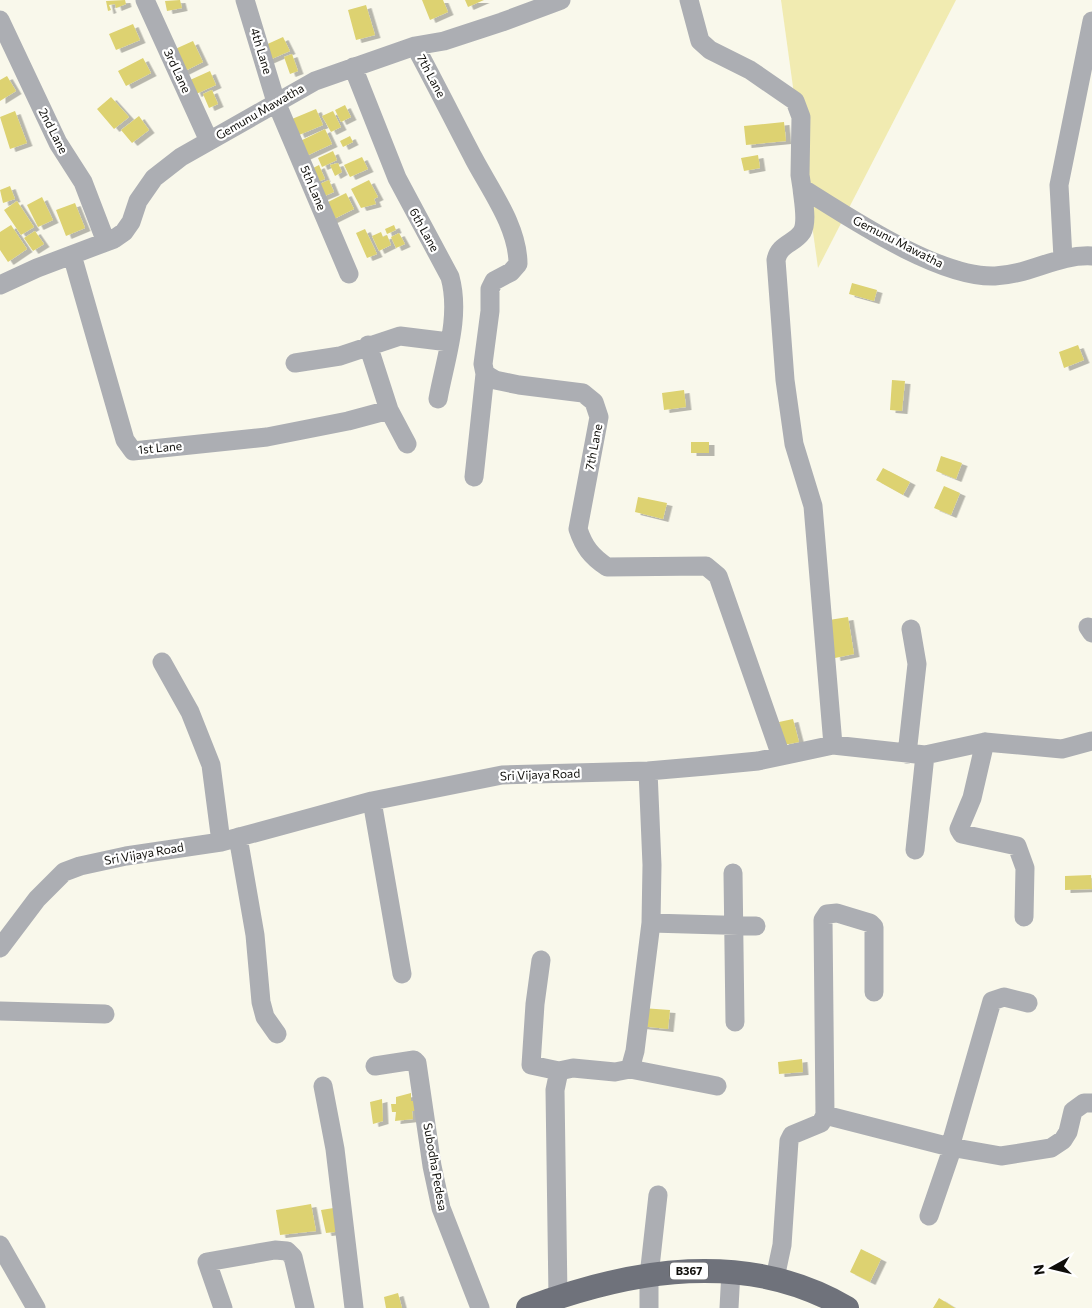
<svg xmlns="http://www.w3.org/2000/svg" width="1092" height="1308" font-family="Commissioner,sans-serif">
<defs>
<filter id="shadow"><feDropShadow dx="5.5" dy="3" stdDeviation="0" flood-color="#0004"/></filter>
</defs>
<rect width="100%" height="100%" fill="#f9f8eb"/>
<path fill="#f1ebb1" d="M781,0h175l-138,268z"/>
<path fill="#ddd271" filter="url(#shadow)" d="M125,0l1,4 -10,4 -1,-4 -6,1 2,5 -3,1 -2,-10z
M180,0l2,8 -15,3 -2,-10z
M422,0h21l5,12 -18,8z
M465,0h19l-16,7z
M366,5l9,30 -19,5 -8,-30z
M133,24l7,16 -24,10 -7,-16z
M283,37l7,14 -23,10 -6,-14z
M193,41l10,21 -20,10 -10,-22z
M292,54l6,17 -8,3 -6,-17z
M143,58l8,15 -25,13 -8,-15z
M210,71l6,14 -20,9 -6,-14z
M7,76l9,15 -16,10v-21z
M212,90l6,14 -9,4 -6,-14z
M111,97l18,20 -15,12 -17,-20z
M345,105l6,12 -10,5 -6,-12z
M316,109l7,16 -24,10 -7,-16z
M15,111l12,32 -17,6 -10,-32z
M333,111l8,16 -10,5 -9,-16z
M139,116l10,14 -17,13 -11,-13z
M784,122l2,19 -40,4 -2,-19z
M325,129l7,15 -28,13 -6,-15z
M350,136l3,6 -10,5 -3,-6z
M333,151l4,9 -15,7 -4,-9z
M758,155l2,13 -16,3 -3,-13z
M362,157l6,12 -18,8 -6,-12z
M338,163l4,9 -7,4 -5,-11z
M319,165l6,14 -13,5 -5,-13z
M329,180l5,12 -14,6 -5,-12z
M369,180l9,17 -4,2 2,5 -15,4 -10,-19z
M10,186l5,13 -12,4 -3,-13z
M346,193l8,16 -24,12 -8,-16z
M42,197l11,23 -15,7 -11,-22z
M17,201l17,26 -13,8 -17,-25z
M75,203l10,25 -19,8 -10,-26z
M11,225l16,24 -19,13 -8,-12v-18z
M394,225l2,5 -9,4 -2,-5z
M365,229l12,25 -10,4 -11,-25z
M35,231l9,13 -11,7 -9,-13z
M381,232l2,5 4,-2 4,10 -12,6 -7,-15z
M399,233l6,11 -9,4 -5,-11z
M852,283l25,7 -3,11 -25,-7z
M1078,345l6,15 -20,8 -5,-16z
M892,380l13,1 -3,30 -12,-1z
M684,390l2,17 -22,3 -2,-17z
M691,442h18v11h-18z
M941,456l21,7 -6,16 -20,-8z
M883,468l27,14 -7,13 -27,-15z
M944,486l16,7 -9,22 -17,-7z
M638,497l29,6 -4,16 -28,-7z
M848,617l6,37 -19,4 -6,-38z
M793,719l6,23 -15,3 -5,-23z
M1091,875l1,14 -27,1v-14z
M642,1008l28,2 -2,19 -28,-3z
M802,1059l1,13 -24,2 -1,-12z
M411,1093v8h6l1,10h-6l1,8 -18,2 1,-9h-4l-1,-8h5v-7z
M382,1099l1,22 -10,3 -3,-22z
M311,1204l5,27 -36,4 -4,-25z
M340,1207l3,24 -17,2 -5,-23z
M861,1249l20,10 -11,23 -20,-10z
M398,1293l4,15h-16l-2,-11z
M939,1298l16,10h-22z"/>
<g fill="none" stroke-linecap="round" stroke-linejoin="round">
<path stroke="#acaeb3" stroke-width="19" d="M145,0l64,141
M245,0l31,102 73,172
M689,0l11,41 10,9 40,20 45,31 6,16 -1,58 2,13c48,30 137,90 193,88 34,-1 63,-22 97,-20
M0,20l58,123 25,39 23,60
M415,46c20,37 39,75 59,113 17,32 44,68 44,105l-7,8 -17,9 -4,8v22l-7,53 2,10 10,6 24,5 64,8 11,9 5,15 -21,112c6,18 13,27 29,38l99,-1 12,10 63,180
M353,67l44,111 53,99c11,40 -5,83 -12,122
M802,188c1,12 6,34 0,44 -8,12 -23,12 -26,28l9,120 9,64 19,62 20,239
M72,255l53,185 8,11 134,-14 81,-16 41,-11
M1063,258l-4,-73 33,-164
M0,285l37,-17 77,-29 10,-7 7,-10 7,-21 16,-23 27,-21 134,-76 100,-35 29,-5 58,-19 59,-22
M368,345l21,65 18,34
M295,363l45,-7 60,-20 49,6
M474,477l11,-103
M1088,627l4,6
M162,662l28,50 21,53 10,77
M985,742l-13,56 -13,31 3,5 55,12 8,22 -1,49
M907,754l10,-90 -6,-35
M372,801l30,173
M238,837l17,98 6,67 4,15 12,17
M915,850l10,-95
M733,873l2,149
M651,923l105,3
M0,948l37,-49 27,-27 16,-6 46,-10 95,-14 151,-41 130,-26 146,-4 58,-5 52,-5 75,-16 92,10 60,-13 77,7 30,-8
M541,960l-6,44 -4,61 28,6 14,-3 42,4 15,-3 87,17
M1028,1003l-24,-6 -12,4 -42,146 51,9 50,-8 12,-8 5,-8 5,-21 11,-8h8
M0,1011l105,3
M375,1066l39,-6 3,3 15,103 9,42 39,100
M630,1069l5,-18 16,-128 1,-58 -4,-94
M323,1086l12,63 19,159
M825,1115l125,32v8l-21,61
M0,1245l36,63
M775,1278l7,-33 7,-104 3,-6 29,-12 4,-8 -2,-195 4,-6 10,-1 33,10 4,4v65
M558,1297l-3,-207 4,-19
M223,1308l-16,-46 68,-12 12,1 6,6 12,51
M649,1308v-32l9,-81
M729,1308l2,-37"/>
<path stroke="#6f727b" stroke-width="24" d="M528,1308c104,-39 218,-59 319,0"/>
</g>
<g text-anchor="middle" stroke-width="4.5" stroke-linejoin="round" paint-order="stroke">
<rect fill="#fff" stroke="#575654" stroke-width="1" x="670" y="1262.5" width="38" height="17" rx="4"/>
<g font-size="11" font-weight="bold" fill="#0f0e0a">
<text x="689" y="1275">B367</text>
</g>
<g font-size="12" fill="#0f0e0a" stroke="#fff">
<text transform="translate(261 51) rotate(73)" y="4">4th Lane</text>
<text transform="translate(177 71) rotate(65)" y="4">3rd Lane</text>
<text transform="translate(431 76) rotate(62)" y="4">7th Lane</text>
<text transform="translate(260 112) rotate(-30)" y="4">Gemunu Mawatha</text>
<text transform="translate(53 131) rotate(63)" y="4">2nd Lane</text>
<text transform="translate(313 188) rotate(67)" y="4">5th Lane</text>
<text transform="translate(424 230) rotate(61)" y="4">6th Lane</text>
<text transform="translate(898 242) rotate(27)" y="4">Gemunu Mawatha</text>
<text transform="translate(594 447) rotate(-79)" y="4">7th Lane</text>
<text transform="translate(160 448) rotate(-5)" y="4">1st Lane</text>
<text transform="translate(540 775) rotate(-2)" y="4">Sri Vijaya Road</text>
<text transform="translate(144 854) rotate(-10)" y="4">Sri Vijaya Road</text>
<text transform="translate(435 1167) rotate(80)" y="4">Subodha Pedesa</text>
</g>
</g>
<g transform="translate(1052 1268) rotate(262)" stroke="#ffffff" stroke-width="4" paint-order="stroke">
<path d="M0-4L9 19L0 12L-9 19Z" fill="#0f0e0a"/>
<text y="-8" font-size="14" font-weight="bold" text-anchor="middle" fill="#0f0e0a">N</text>
</g>
</svg>
